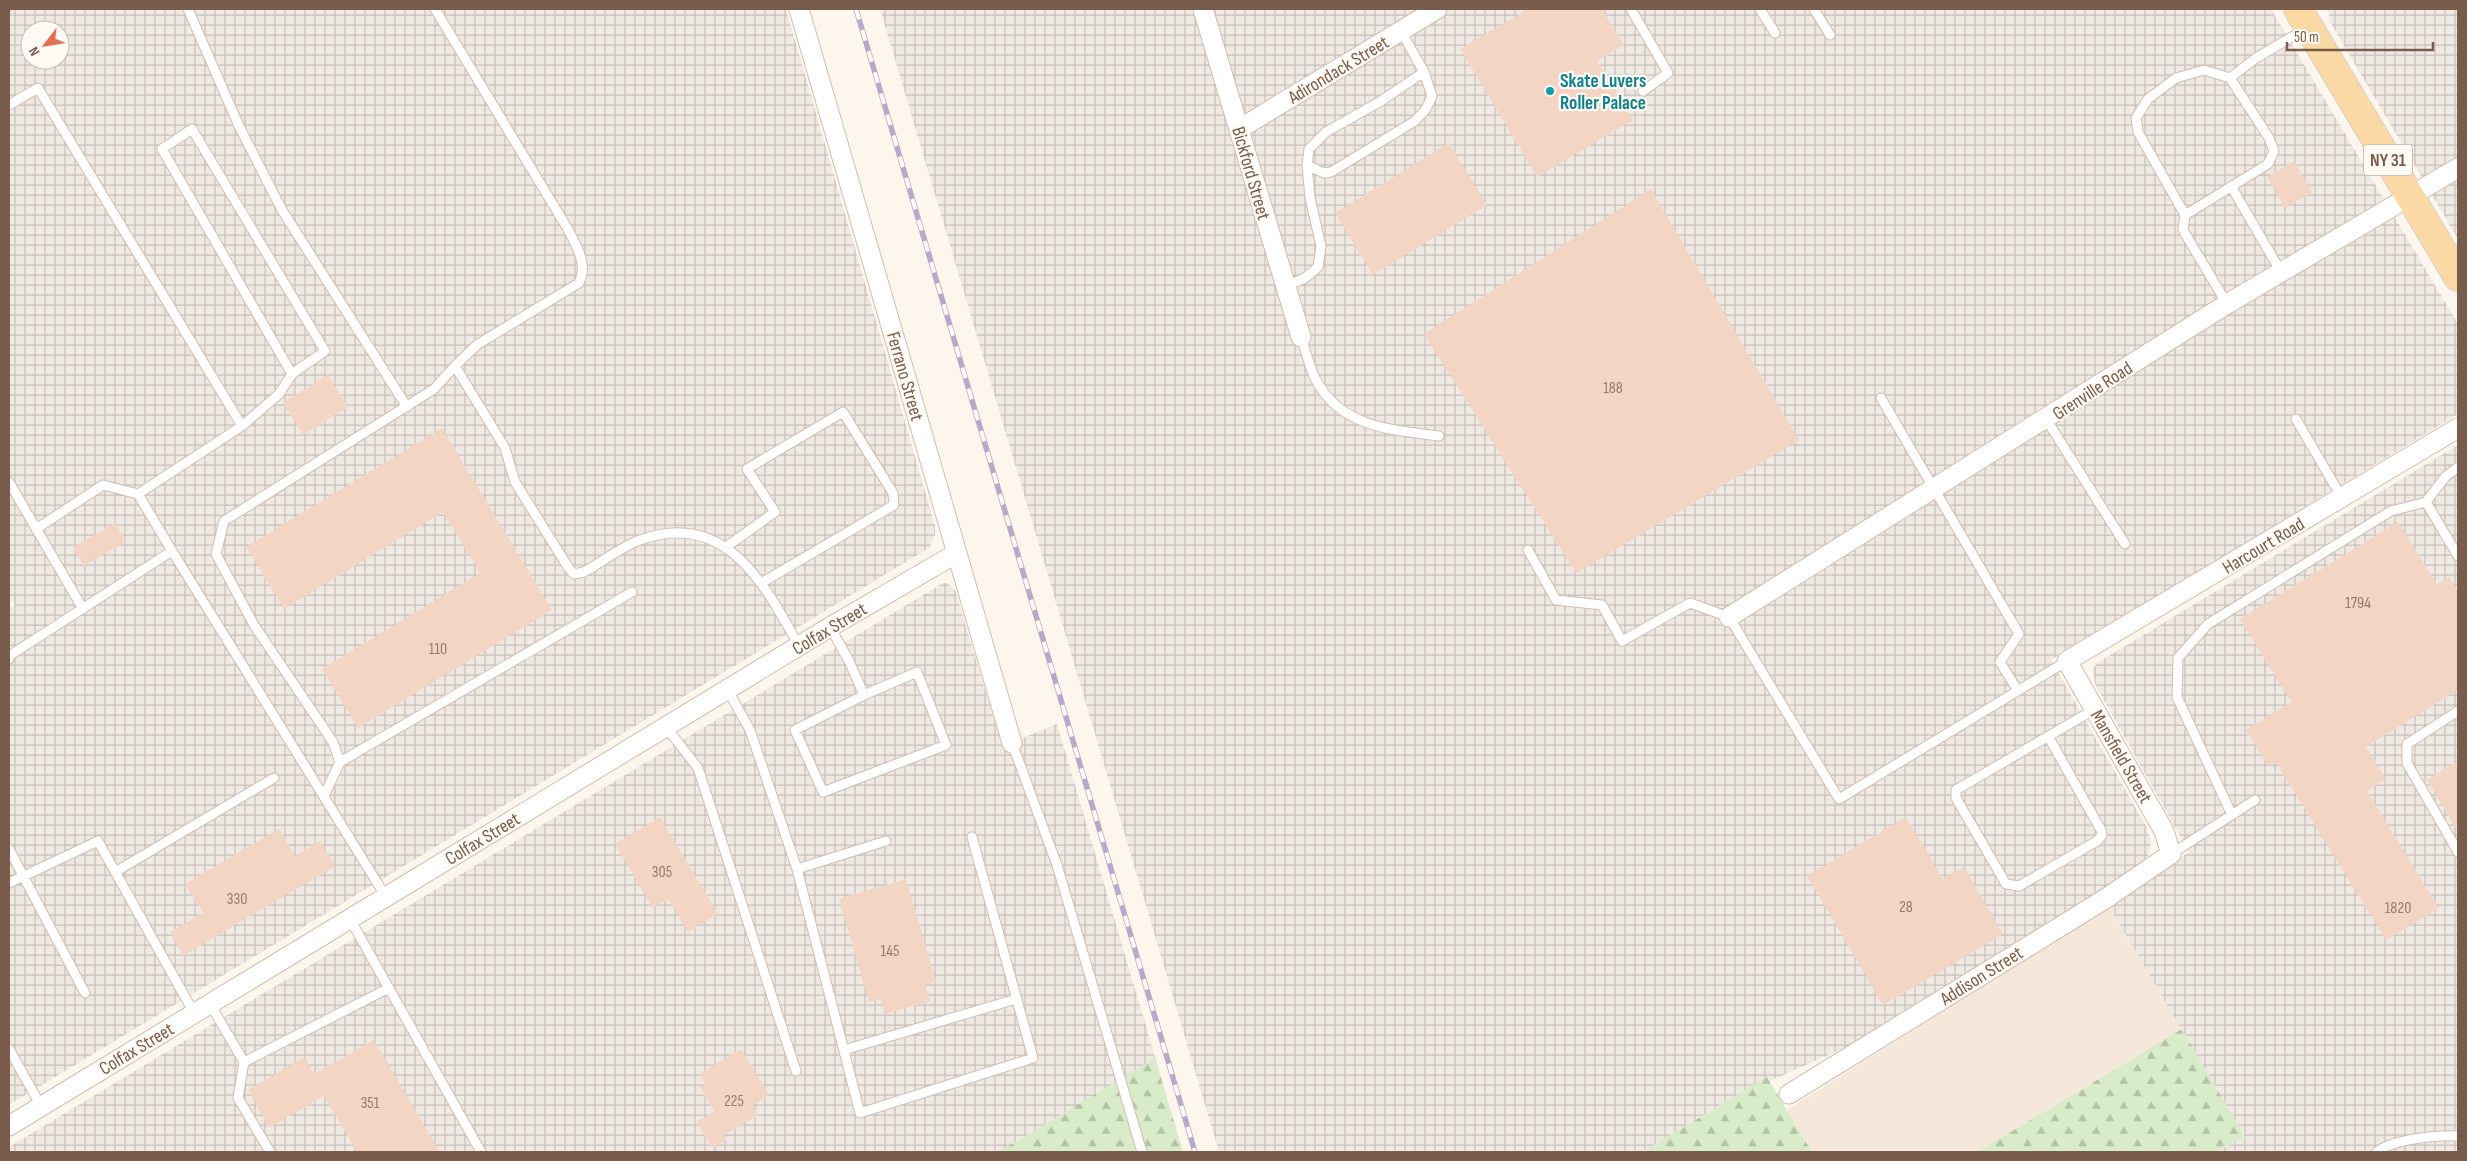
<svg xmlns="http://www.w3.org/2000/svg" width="2467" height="1161" font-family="'Sofia Sans Condensed',sans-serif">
<defs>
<pattern id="industrial-grid" width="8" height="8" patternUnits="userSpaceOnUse" patternTransform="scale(1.25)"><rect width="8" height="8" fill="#efe9e4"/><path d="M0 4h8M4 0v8" fill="none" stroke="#c7c0bb"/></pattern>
<pattern id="forest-firs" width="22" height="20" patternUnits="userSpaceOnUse" patternTransform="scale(1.25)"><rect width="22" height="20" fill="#d8ecc9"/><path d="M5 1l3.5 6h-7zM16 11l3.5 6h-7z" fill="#b4c2a5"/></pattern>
</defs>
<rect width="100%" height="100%" fill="#fdf6ec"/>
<path fill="#f5e8da" d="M2109,906l73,123 -205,123h-165l-25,-42z"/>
<path fill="url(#industrial-grid)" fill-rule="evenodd" d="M9,9h777l149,517v9l-6,13 -920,557v-496l6,-4 -6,-10zM30,30h30v30h-30z
M880,9h1391l187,315v90l-407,246 95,166 5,16 -3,14 -12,13 -281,174 -85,38 -3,-4 -125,75h-423z
M2328,9h130v230l-128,-217z
M2458,445v707h-243l30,-15 -136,-231 80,-54 -94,-168 -2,-15 4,-6z
M943,583h4l8,7 47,156 55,-22 126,428h-1174v-5z"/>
<path fill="url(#forest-firs)" d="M2182,1029l63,108 -30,15h-238z
M1155,1058l28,94h-184z
M1767,1077l45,75h-170z"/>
<path fill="#f3d5c3" d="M1528,9h74l22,36 -27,16 36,59 -96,57 -77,-128z
M1449,143l38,62 -114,70 -38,-62z
M2294,161l18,31 -27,16 -18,-31z
M1651,189l148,251 -223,133 -152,-239z
M328,375l20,32 -45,28 -20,-32z
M442,428l110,182 -194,118 -36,-59 158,-96 -37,-61 -159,97 -38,-62z
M2398,522l39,62 12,-7 9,15v98l-92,57 20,32 -19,12 72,117 -53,32 -111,-179 -7,5 -22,-36 45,-28 -51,-83z
M115,523l11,18 -42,25 -11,-18z
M2458,761v71l-31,-52z
M660,817l58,97 -30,18 -20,-33 -15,9 -38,-64z
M1906,817l37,62 21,-12 39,67 -120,71 -76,-129z
M279,829l16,27 25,-15 15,25 -152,90 -13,-24 33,-19 -18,-29z
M906,879l30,103 -11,3 5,16 -45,13 -4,-15 -12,3 -30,-103z
M374,1040l66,112h-83l-33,-56 -55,32 -21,-38 56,-33 10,17z
M741,1049l28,46 -16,10 5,10 -34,20 3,5 -15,8 -15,-26 17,-11 -14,-24 5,-3 -6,-10z"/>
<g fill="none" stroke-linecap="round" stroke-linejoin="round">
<g stroke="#d1beb0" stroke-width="11">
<path id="service" d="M188,9l51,117 43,84 125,197
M435,9l131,217c9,17 23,38 13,57l-101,61 -23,22
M1631,9l37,64 -25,18
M1760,9l15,24
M1814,9l16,26
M9,105l29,-17 204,338 -104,68 34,57
M1307,165l17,8 7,-1 84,-51 11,-12 6,-13 -8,-24 -23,-41
M2231,186l50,86
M2185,215l-47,-83 -2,-14 12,-19 28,-21 28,-8 26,8
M1286,286l19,-8 13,-11 3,-21 -11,-48 -3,-33 2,-16 17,-17 55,-31 43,-29
M2227,304l-44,-74 2,-15 83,-51 6,-13 -5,-13 -39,-60 26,-20 51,-30
M1301,337c5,14 8,30 15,43 25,48 77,50 123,56
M1881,398l138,236 -19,28 18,29
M2046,419l79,125
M2296,419l46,79
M242,426l37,-32 13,-20 -130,-225 30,-20 133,222 -33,23
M2458,467l-12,9 -20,26 32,54
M9,482l74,127
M36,529l67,-44 35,9
M726,547l49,-35 -28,-43 96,-57 50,81 1,12 -133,78
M1528,550l28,50 46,5 20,36 68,-38 39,14 110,182 228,-138
M830,627l19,34 15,34 -69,35 28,62 123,-47 -29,-73 -53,23
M9,659v-3l163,-105 214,346
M727,689l23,41 47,139 63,244 173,-55 -61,-221
M2458,711l-51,33v19l51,89
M666,727l32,41 98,303
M2048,736l53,94 1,5 -5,6 -78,45 -13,-2 -50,-86v-8l139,-81
M1012,743l45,122 85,287
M340,762l292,-170
M324,796l16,-34 -7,-20 -79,-117 -38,-71 8,-33 210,-132 21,-23 50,82 10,34 53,85 6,7 10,-2c18,-10 37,-25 56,-32 85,-31 124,43 159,106
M2232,815l-55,-118 1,-39 30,-34 183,-113 35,-9
M9,849l76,144
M2171,854l84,-54
M797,869l89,-28
M115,872l159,-94
M9,883l89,-42 96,172
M350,919l131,233
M210,1004l34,58 145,-74
M9,1049l32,57
M844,1050l172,-51
M244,1062l-6,36 32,54
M2377,1152c16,-13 60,-17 81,-16"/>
</g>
<g stroke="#d1beb0" stroke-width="21">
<path id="minor" d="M799,9l213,734
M1203,9l98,328
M1239,129l198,-120
M1729,617l498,-313 231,-136
M1789,1094l316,-195 66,-45 -7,-23 -97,-170 391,-233
M9,1126l821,-499 127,-74"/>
</g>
<g stroke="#dad1cd" stroke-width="30">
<path id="primary" d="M2298,9l160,268"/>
</g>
<use href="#service" stroke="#fff" stroke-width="9"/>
<use href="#minor" stroke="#fff" stroke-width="19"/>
<use href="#primary" stroke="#fbd9a5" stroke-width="28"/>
<g stroke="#b9a8c9" stroke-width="5.5">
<path id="rail" d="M856,9l339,1143"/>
</g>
<use href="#rail" stroke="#fffaf3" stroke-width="4" stroke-dasharray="11" stroke-linecap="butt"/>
</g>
<circle fill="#0f9aa8" stroke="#fffaf3" stroke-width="2" cx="1550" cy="91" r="5"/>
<g text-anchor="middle" stroke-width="4.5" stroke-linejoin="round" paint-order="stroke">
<g font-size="16" fill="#987a6a">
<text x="1613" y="393">188</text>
<text x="2358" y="608">1794</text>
<text x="438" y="654">110</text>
<text x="662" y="877">305</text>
<text x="237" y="904">330</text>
<text x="1906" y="912">28</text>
<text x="2398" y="913">1820</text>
<text x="890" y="956">145</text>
<text x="734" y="1106">225</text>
<text x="370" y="1108">351</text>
</g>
<rect fill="#fffaf3" stroke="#a28b7f" stroke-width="1" x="2364" y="144.5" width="48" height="31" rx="4"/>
<g font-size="18" font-weight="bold" fill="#7a5c4d">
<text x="2388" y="166">NY 31</text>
</g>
<g font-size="19" fill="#7a5c4d" stroke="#fffaf3">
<text transform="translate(1338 69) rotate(-31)" y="7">Adirondack Street</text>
<text transform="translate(1252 173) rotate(74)" y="7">Bickford Street</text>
<text transform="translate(906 376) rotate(74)" y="7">Ferrano Street</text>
<text transform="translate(2092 390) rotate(-33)" y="7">Grenville Road</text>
<text transform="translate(2263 545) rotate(-31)" y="7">Harcourt Road</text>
<text transform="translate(829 628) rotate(-31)" y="7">Colfax Street</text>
<text transform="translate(2122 756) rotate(60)" y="7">Mansfield Street</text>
<text transform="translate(482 838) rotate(-31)" y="7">Colfax Street</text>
<text transform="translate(1981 975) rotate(-32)" y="7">Addison Street</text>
<text transform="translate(136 1048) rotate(-31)" y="7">Colfax Street</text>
</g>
<g font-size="19" font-weight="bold" fill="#0d838f" stroke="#fffaf3" text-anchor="start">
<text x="1560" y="87">Skate Luvers<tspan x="1560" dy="22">Roller Palace</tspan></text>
</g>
</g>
<rect width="2467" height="1161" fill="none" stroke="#7a5c4d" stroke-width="20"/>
<g transform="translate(45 45) rotate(239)"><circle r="24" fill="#fffaf3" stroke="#cabbb1"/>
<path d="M0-4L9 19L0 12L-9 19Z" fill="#e76f51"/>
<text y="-8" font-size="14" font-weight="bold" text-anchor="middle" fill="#7a5c4d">N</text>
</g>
<path d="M2287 42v8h146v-8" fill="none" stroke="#7a5c4d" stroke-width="2.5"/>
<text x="2294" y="42" font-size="15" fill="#7a5c4d" stroke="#fffaf3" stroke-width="4" paint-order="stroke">50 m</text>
</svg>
